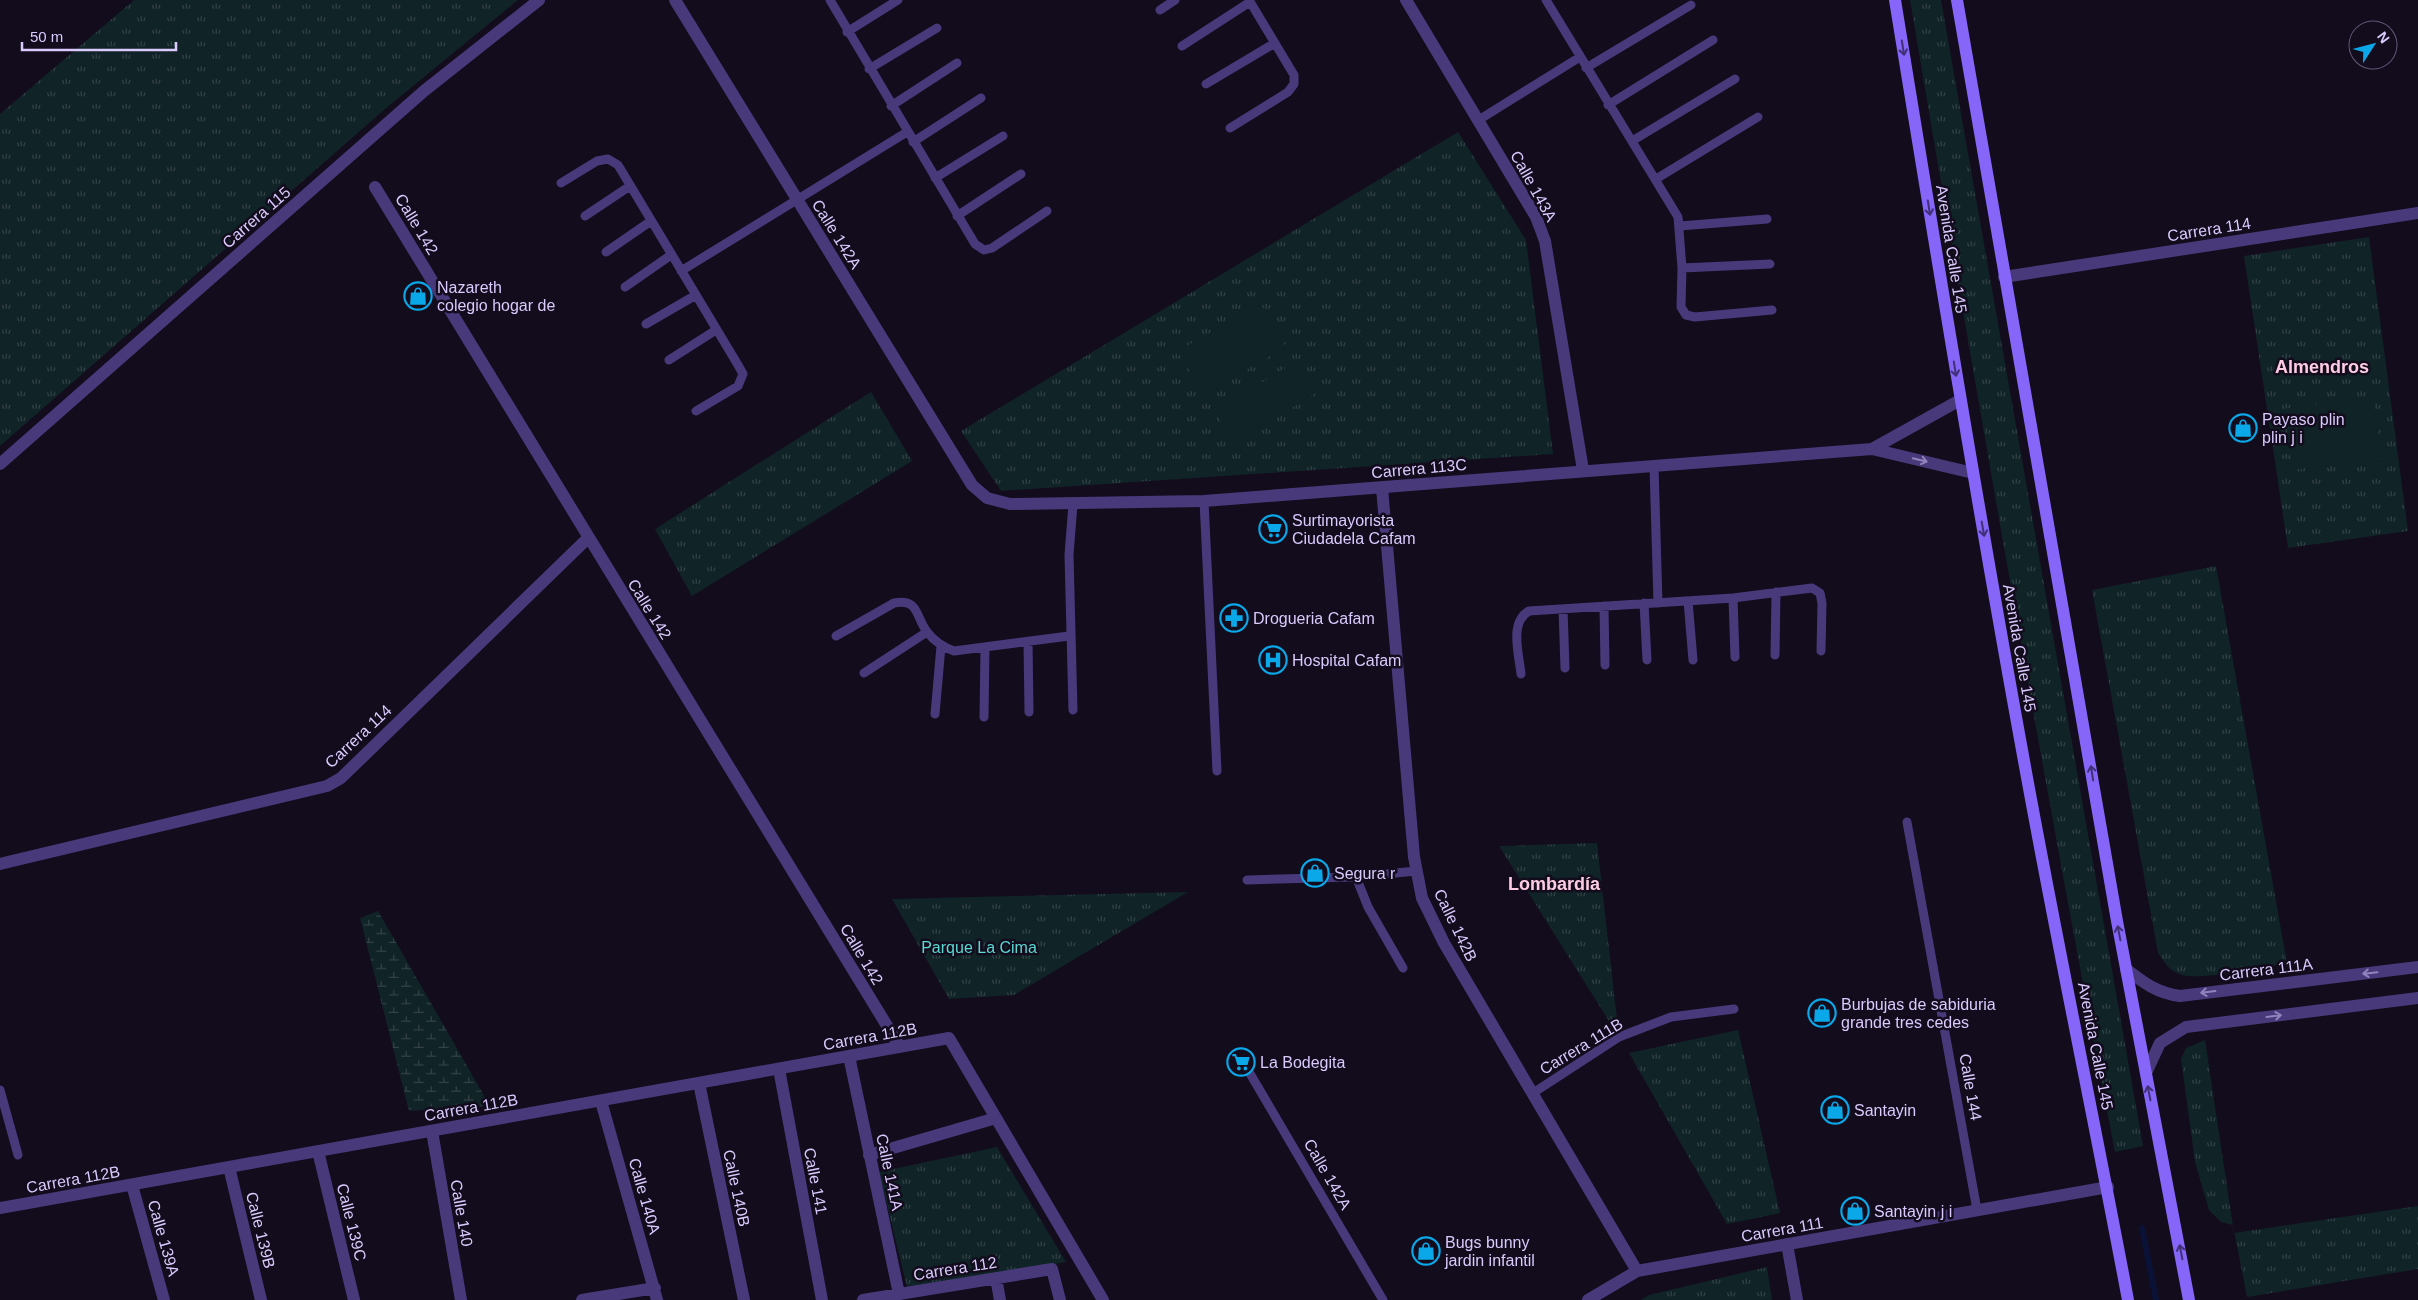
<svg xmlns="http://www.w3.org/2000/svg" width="2418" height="1300" font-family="Arial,sans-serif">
<defs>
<pattern id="grass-tufts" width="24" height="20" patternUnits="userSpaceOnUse" patternTransform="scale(1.25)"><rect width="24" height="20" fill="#102326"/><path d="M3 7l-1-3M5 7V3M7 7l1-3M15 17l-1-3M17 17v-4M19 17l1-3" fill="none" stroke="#324246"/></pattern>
<pattern id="wetland-marsh" width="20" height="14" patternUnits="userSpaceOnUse" patternTransform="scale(1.25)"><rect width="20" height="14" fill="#102326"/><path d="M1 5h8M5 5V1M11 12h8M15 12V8" fill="none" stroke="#324246"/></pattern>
</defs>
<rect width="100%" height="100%" fill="#120c1d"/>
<path fill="url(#grass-tufts)" d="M134,0h384l-133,109 -385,337v-332z
M1910,0h31l202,1146 -28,6c-74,-383 -140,-768 -205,-1152z
M1458,132l68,108 27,214 -552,37 -40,-60z
M2369,237l39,294 -120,17 -44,-292z
M871,392l41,69 -220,135 -37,-67z
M2216,566l71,397c-22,4 -90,19 -108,11 -10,-4 -15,-12 -21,-21l-66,-363z
M1597,843l22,194 -120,-191z
M1188,892l-174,103 -65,4 -57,-100z
M1738,1030l42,183 -53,11 -98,-171z
M2205,1040l29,193 184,-27v63l-171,28 -14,-72 -12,-3 -12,-12 -14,-48 -14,-103 5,-11z
M997,1147l69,115 -158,29 -29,-119z
M1767,1267l5,33h-131l8,-5z"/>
<path fill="url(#wetland-marsh)" d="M378,911l112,195 -81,5 -49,-193z"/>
<path fill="#102326" d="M1261,304l25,43 -83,47 -25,-43z
M1297,361l19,32 -82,50 -19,-32z
M2373,397l9,61 -89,12 -9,-61z"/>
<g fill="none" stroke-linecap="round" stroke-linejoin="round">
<path stroke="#0b1237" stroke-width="6" d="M2142,1228l14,72"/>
<path stroke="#48397a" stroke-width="9" d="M830,0l145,244 9,6 8,-2 55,-37
M1546,0l132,217 4,51 -1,39 5,8 9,2 77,-7
M1160,10l15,-10
M847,32l51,-32
M1182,46l68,-44
M1586,68l105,-63
M869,69l68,-41
M1206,84l69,-41
M1608,105l105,-65
M891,106l66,-43
M1477,121l103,-64
M1230,128l58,-36 6,-8v-9l-45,-75
M1632,141l103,-62
M913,142l68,-44
M935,178l68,-42
M1656,179l102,-62
M561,183l36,-22 11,-2 10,6 120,200 5,9 -5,12 -42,25
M585,216l45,-30
M957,216l64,-42
M1680,226l87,-7
M606,252l45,-31
M1682,268l88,-4
M681,271l226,-139
M625,287l46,-32
M646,324l50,-29
M669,360l47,-30
M1654,466l4,137
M1204,501l13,270
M1733,598l2,59
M1688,601l5,59
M1644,603l3,57
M1604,606l1,59
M1563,609l2,59
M836,636l58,-33c26,-5 21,15 34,30 7,9 15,14 26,18l115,-15
M1028,642l1,70
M1775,655l1,-63
M864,673l63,-41
M1521,674c-2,-20 -12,-52 8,-63l204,-13 79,-10 8,5 2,10 -1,48
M1073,710l-4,-155 4,-51
M935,714l6,-68
M984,717l1,-70
M1907,822l70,388
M1356,877l12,30 35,61
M1247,880l109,-3 60,-6
M1245,1065l138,235
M0,1090l18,65
M1533,1093l86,-56 52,-20 63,-8"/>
<path stroke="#48397a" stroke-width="12" d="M675,0l297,485 15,13 23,6 194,-3 668,-52 101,24
M1406,0l130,217 9,24 38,229
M375,187l525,860
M2004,277l414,-64
M1872,449l88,-49
M1382,488l32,369 8,41 22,45 193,328
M0,864l327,-78 14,-8 247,-240
M849,1056l50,238
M779,1069l43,231
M699,1083l45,217
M601,1101l56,199
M432,1131l29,169
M318,1151l36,149
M869,1155l127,-37
M229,1167l32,133
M132,1185l32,115
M0,1208l949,-170 154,262
M1787,1244l10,56
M996,1278l4,22
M582,1300l73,-12
M863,1300l189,-31 8,31
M1588,1300l49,-29 471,-84"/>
<path stroke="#48397a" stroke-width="12" d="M0,464l424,-373 115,-91
M2126,969c18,14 31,24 54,27l238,-29
M2146,1073l14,-30 26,-16 232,-29"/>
<path stroke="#8566f8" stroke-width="12" d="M1895,0c42,258 84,515 131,772 32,176 69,352 102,528
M1957,0l160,921 72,379"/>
</g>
<defs><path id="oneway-shaft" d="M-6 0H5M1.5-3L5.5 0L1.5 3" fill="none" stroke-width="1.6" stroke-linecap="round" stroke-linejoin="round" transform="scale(1.25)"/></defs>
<g stroke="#403075">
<use href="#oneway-shaft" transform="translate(1903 48) rotate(81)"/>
<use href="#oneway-shaft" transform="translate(1929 208) rotate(81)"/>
<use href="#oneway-shaft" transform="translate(1955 369) rotate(81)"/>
<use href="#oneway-shaft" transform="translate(1983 529) rotate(80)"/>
<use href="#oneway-shaft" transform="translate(2092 773) rotate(-99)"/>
<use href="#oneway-shaft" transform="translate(2119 933) rotate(-101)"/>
<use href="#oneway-shaft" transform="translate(2149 1093) rotate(-101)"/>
<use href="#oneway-shaft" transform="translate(2181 1252) rotate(-101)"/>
</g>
<g stroke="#9182bc">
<use href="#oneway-shaft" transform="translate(1920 460) rotate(14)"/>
<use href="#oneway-shaft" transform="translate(2370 973) rotate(174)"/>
<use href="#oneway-shaft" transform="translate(2208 992) rotate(173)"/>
<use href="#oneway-shaft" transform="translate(2274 1016) rotate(-7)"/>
</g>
<defs>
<g id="shop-ring" transform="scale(1.4375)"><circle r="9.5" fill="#120c1d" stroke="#0aa8e9" stroke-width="1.5"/><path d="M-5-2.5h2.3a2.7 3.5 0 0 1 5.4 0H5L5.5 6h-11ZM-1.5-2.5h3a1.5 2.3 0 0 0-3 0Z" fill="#0aa8e9"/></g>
<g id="supermarket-ring" transform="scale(1.4375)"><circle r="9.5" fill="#120c1d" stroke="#0aa8e9" stroke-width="1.5"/><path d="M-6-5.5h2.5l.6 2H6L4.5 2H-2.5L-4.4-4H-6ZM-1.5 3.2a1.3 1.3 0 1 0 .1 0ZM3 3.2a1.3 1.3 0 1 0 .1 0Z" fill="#0aa8e9"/></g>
<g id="pharmacy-ring" transform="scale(1.4375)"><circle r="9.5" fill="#120c1d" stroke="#0aa8e9" stroke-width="1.5"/><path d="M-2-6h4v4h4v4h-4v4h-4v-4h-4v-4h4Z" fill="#0aa8e9"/></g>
<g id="hospital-ring" transform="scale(1.4375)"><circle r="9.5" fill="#120c1d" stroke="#0aa8e9" stroke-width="1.5"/><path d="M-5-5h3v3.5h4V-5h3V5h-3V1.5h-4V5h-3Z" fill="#0aa8e9"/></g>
</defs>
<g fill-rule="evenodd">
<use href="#shop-ring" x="418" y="296"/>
<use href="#shop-ring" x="2243" y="428"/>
<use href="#supermarket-ring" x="1273" y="529"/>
<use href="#pharmacy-ring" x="1234" y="618"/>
<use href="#hospital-ring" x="1273" y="660"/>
<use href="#shop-ring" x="1315" y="873"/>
<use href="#shop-ring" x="1822" y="1013"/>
<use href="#supermarket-ring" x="1241" y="1062"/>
<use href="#shop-ring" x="1835" y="1110"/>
<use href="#shop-ring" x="1855" y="1211"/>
<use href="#shop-ring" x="1426" y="1251"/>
</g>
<g text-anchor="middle" stroke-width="5" stroke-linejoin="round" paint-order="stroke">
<g font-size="16" fill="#dacafd" stroke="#120c1d">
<text transform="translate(1534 186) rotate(61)" y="6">Calle 143A</text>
<text transform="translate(256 217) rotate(-41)" y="6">Carrera 115</text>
<text transform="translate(417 224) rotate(59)" y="6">Calle 142</text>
<text transform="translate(2209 229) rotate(-9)" y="6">Carrera 114</text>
<text transform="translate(837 234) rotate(58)" y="6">Calle 142A</text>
<text transform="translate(1952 249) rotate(81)" y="6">Avenida Calle 145</text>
<text transform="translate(1419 468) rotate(-5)" y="6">Carrera 113C</text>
<text transform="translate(650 609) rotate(58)" y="6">Calle 142</text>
<text transform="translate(2020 648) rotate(80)" y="6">Avenida Calle 145</text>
<text transform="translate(358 736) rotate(-43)" y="6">Carrera 114</text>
<text transform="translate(1456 925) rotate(64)" y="6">Calle 142B</text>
<text transform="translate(862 954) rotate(59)" y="6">Calle 142</text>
<text transform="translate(2266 969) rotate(-7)" y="6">Carrera 111A</text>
<text transform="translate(870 1036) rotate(-10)" y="6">Carrera 112B</text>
<text transform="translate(1581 1046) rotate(-31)" y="6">Carrera 111B</text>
<text transform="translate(2096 1046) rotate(79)" y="6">Avenida Calle 145</text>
<text transform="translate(1971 1087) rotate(80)" y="6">Calle 144</text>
<text transform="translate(471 1107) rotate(-10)" y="6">Carrera 112B</text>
<text transform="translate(890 1172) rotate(78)" y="6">Calle 141A</text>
<text transform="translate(1328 1174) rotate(60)" y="6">Calle 142A</text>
<text transform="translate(73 1179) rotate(-10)" y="6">Carrera 112B</text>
<text transform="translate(816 1181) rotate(79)" y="6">Calle 141</text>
<text transform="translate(737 1188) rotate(78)" y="6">Calle 140B</text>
<text transform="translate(645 1196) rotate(74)" y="6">Calle 140A</text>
<text transform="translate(462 1213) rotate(80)" y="6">Calle 140</text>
<text transform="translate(352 1222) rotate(76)" y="6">Calle 139C</text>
<text transform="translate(1782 1229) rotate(-10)" y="6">Carrera 111</text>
<text transform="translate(261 1230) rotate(76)" y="6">Calle 139B</text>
<text transform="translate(164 1238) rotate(74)" y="6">Calle 139A</text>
<text transform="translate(955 1268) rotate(-9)" y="6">Carrera 112</text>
</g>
<g font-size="16" fill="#dacafd" stroke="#120c1d" text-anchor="start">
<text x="437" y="293">Nazareth<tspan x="437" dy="18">colegio hogar de</tspan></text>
<text x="2262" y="425">Payaso plin<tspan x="2262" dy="18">plin j i</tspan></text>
<text x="1292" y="526">Surtimayorista<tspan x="1292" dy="18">Ciudadela Cafam</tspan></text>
<text x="1253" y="624">Drogueria Cafam</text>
<text x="1292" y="666">Hospital Cafam</text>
<text x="1334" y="879">Segura r</text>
<text x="1841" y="1010">Burbujas de sabiduria<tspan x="1841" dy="18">grande tres cedes</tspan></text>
<text x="1260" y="1068">La Bodegita</text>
<text x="1854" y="1116">Santayin</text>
<text x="1874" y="1217">Santayin j i</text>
<text x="1445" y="1248">Bugs bunny<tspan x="1445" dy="18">jardin infantil</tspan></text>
</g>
<g font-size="16" fill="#5bd8d1" stroke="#120c1d">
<text x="979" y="953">Parque La Cima</text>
</g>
<g font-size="18" font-weight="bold" fill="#fdcce2" stroke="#120c1d">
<text x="2322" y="373">Almendros</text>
<text x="1554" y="890">Lombardía</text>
</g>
</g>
<g transform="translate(2373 45) rotate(54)"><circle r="24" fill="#120c1d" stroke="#625877"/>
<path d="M0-4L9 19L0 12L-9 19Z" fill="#0aa8e9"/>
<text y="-8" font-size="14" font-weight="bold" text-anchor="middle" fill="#dacafd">N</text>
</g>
<path d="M22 42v8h154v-8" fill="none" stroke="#dacafd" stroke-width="2.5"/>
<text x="30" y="42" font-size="15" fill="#dacafd" stroke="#120c1d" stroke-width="4" paint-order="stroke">50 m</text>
</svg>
